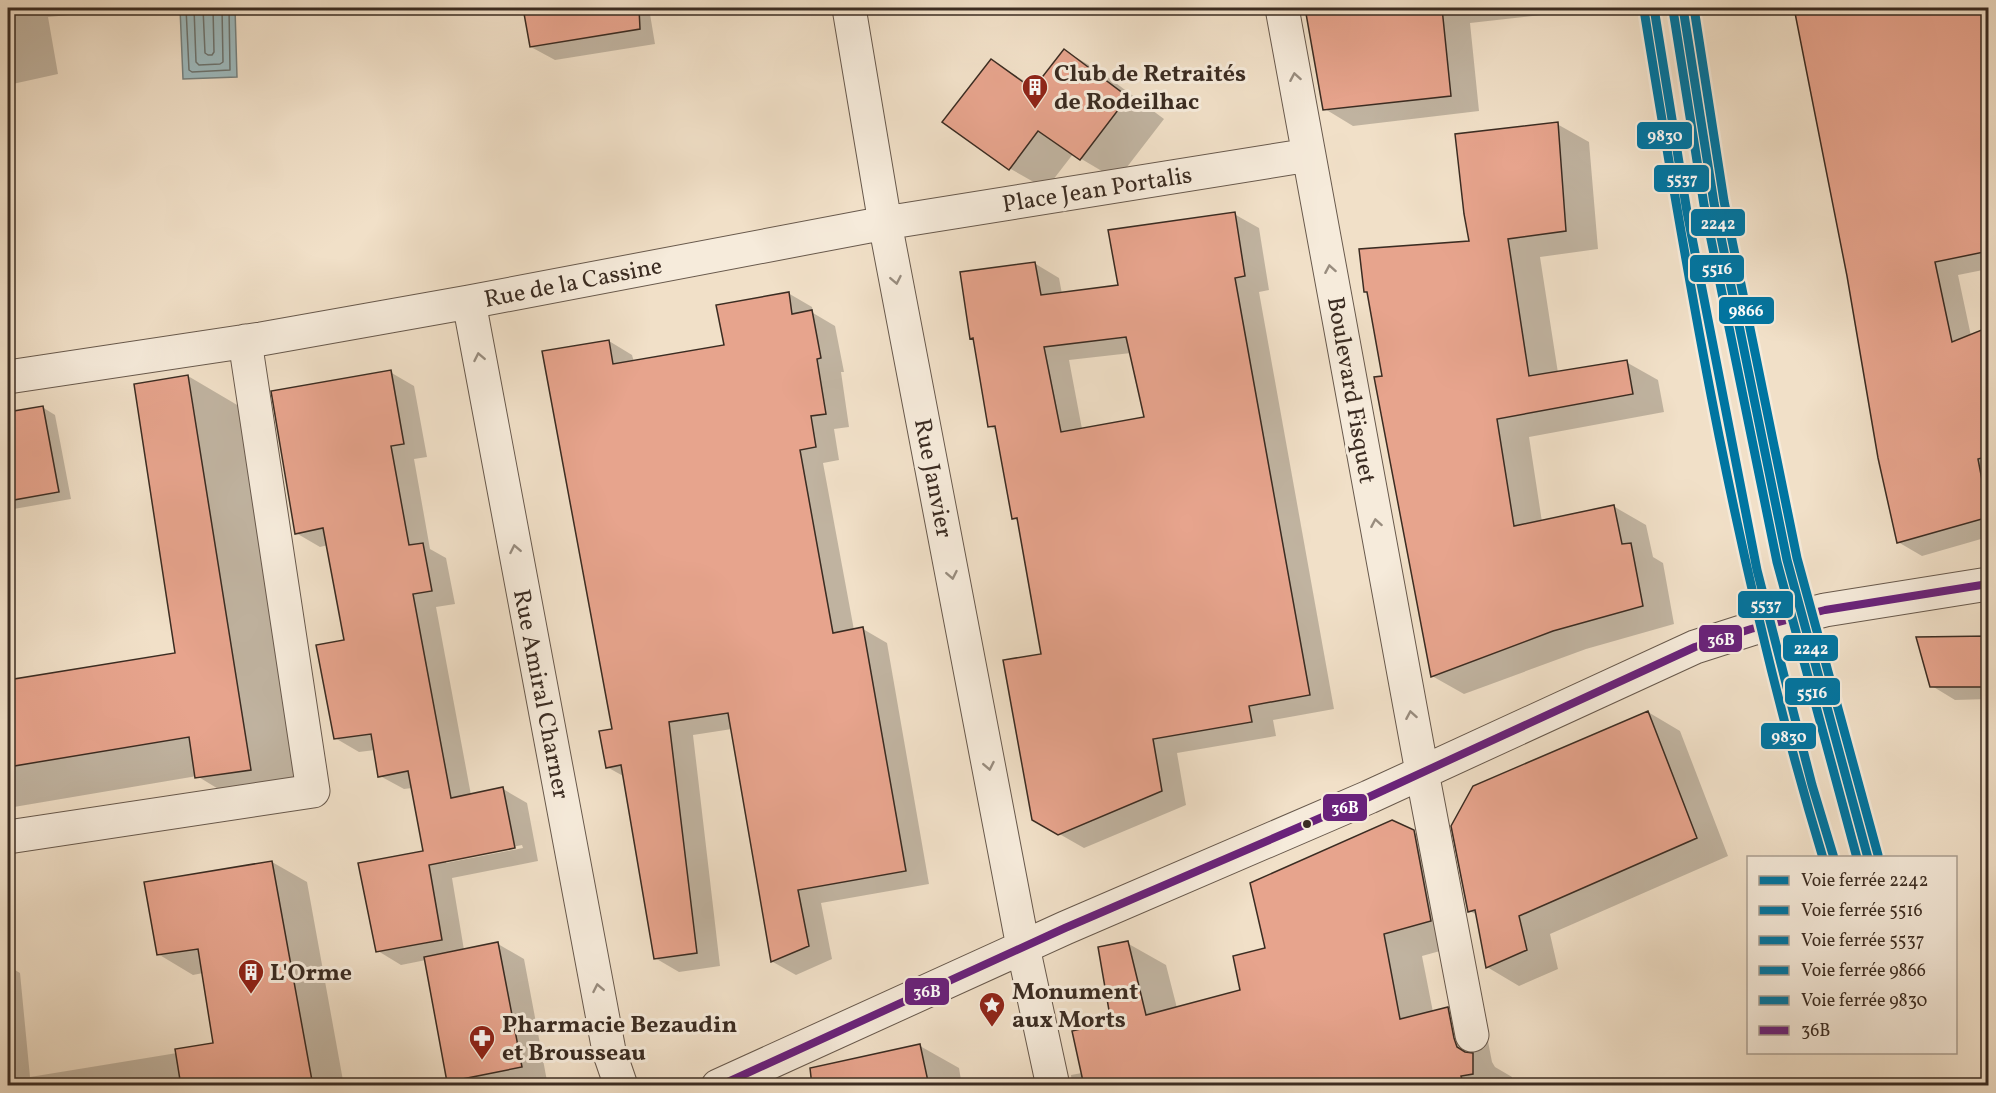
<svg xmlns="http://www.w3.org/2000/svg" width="1996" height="1093" font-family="Vollkorn,serif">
<rect width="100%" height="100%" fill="#f1e0c8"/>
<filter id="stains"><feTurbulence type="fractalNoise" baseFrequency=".00333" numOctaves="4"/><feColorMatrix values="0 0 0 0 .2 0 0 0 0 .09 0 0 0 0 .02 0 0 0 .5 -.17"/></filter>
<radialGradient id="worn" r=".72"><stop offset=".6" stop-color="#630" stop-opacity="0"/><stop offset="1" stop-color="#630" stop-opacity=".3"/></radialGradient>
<path fill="#9ebbbf" stroke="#768280" stroke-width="1.5" d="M180,8h55l2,69 -54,2z"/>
<path fill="#0003" fill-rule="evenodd" d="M8,8h83v5l-43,4 10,57 -50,11z
M525,8h124l6,36 -100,16 -24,-13z
M1306,8h270v3l-106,12 9,88 -126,15 -28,-17z
M1796,8h192v261l-30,6 13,61 17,-8v209l-66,19 -24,-14 -49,-267z
M1065,51l36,21 63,47 -47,61 -44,-26 -27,35 -37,-21 -17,-107 44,27z
M1557,124l32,18 9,107 -58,8 18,116 68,-11 32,18 6,32 -135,25 13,85 71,-16 33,19 7,32 10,6 11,61 -88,25 -122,45 -32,-18 -48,-298 -15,-85 -3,-2 104,-48z
M1234,214l25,14 10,62 -10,2 75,417 -61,11 3,16 -99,17 9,52 -102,43 -51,-29 9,-164 -23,-134 -6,-3 -15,-87 -9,-5 -14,-86 -4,-2 63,-75 25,15 3,16 58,-8zM1131,353l14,65 -63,11 -13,-69z
M788,293l24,14 1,6 22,13 9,46h-3l8,55 -15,2 5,31 -16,3 31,167 9,-1 24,14 42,241 -108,19 11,56 -36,16 -23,-13 -41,-233 -39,6 27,231 -41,6 -24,-14 -30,-181 -18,-10 7,-37 -5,-389 23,14 2,7 92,-15z
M390,372l24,14 13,71 -13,2 16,90 16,9 9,46 -19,3 35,188 32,-6 24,14 11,58 -86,17 12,72 34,-6 26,15 23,122 -22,5h-68l-8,-5 -23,-121 -25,5 -23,-14 47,-99 -13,-64 -8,1 -24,-13 -5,-26 -16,2 -24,-14 10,-96 -17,-97 -8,2 -24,-14zM522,845l1,3 -77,15v-3z
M188,376l56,33 62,393 -53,8 -56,-34 -189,32v-126l169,-28z
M42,407l13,8 16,84 -63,11v-97z
M1988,638v61l-33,1 -23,-14z
M1648,712l32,19 48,125 -178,78 8,35 -39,17 -32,-19 -9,-52 -9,-4z
M1413,832l40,22 16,89 -47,13 11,56 14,-3 39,22 6,31 3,5 17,10v9h-440l-1,-11 11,-2 31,-49 14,-81 39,22 11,43 65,-17 25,-42z
M1988,848v17l-4,-16z
M272,862l35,20 37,204h-336v-120l12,7 10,104 147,-24 37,-9 -11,-71 -10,2 -35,-21z
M920,1046l39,22 3,18h-94z
M1033,1083l4,3h-16z"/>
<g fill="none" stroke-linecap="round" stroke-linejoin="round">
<path stroke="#6c7470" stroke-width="1.5" d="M186,8l3,62 3,2 38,-2 -1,-62
M194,8l2,54 3,3 21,-1 3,-2 -1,-54
M203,8l2,45 3,2h4l2,-3 -1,-44"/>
</g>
<path fill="#e7a48d" stroke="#3b2c22" stroke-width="1.5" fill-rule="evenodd" d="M523,8h116l1,21 -110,18z
M1305,8h137l9,88 -128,14z
M1794,8h186l9,42v201l-54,11 17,80 37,-15v129l-11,3 11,58 -92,26 -19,-85 -31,-182z
M1064,49l64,48 -48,63 -42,-29 -29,39 -67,-48 49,-63 42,30z
M1558,122l8,109 -58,8 21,137 98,-16 6,34 -136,25 17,107 100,-21 8,39 9,-1 12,63 -90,25 -122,46 -57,-300 8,-1 -15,-84h-3l-5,-43 110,-8 -5,-27 -9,-80z
M1235,212l10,64 -10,2 75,417 -61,11 3,16 -99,17 9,52 -104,44 -26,-15 -29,-160 38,-6 -24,-136 -5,1 -17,-93 -7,1 -15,-89 -3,1 -10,-67 75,-10 6,33 77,-10 -10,-55zM1126,337l18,80 -83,15 -17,-85z
M789,292l3,22 20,-4 9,48 -4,1 9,55 -15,2 5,31 -16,3 33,183 30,-6 43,244 -108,19 11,56 -38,16 -43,-249 -59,9 28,231 -43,6 -33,-194 -15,3 -7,-37 13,-2 -70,-378 67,-11 4,24 111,-19 -8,-40z
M391,370l13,74 -13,2 18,99 14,-2 9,48 -19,3 38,204 52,-11 12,61 -86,17 13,75 -66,12 -18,-89 65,-12 -15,-80 -30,6 -7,-43 -37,5 -18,-94 28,-5 -21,-112 -28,6 -24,-143z
M188,375l63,395 -56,8 -6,-41 -181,30v-87l167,-27 -41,-269z
M43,406l16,86 -51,9v-89z
M1989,636v47h-3v4h-56l-14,-50z
M1648,711l49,127 -178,78 8,34 -41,18 -11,-58 -7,2 -17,-86 22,-40z
M1392,820l22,10 17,91 -47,13 16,85 48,-12 6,31 3,9 8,5 8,1v21l-12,2 3,10h-380l-12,-55 39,-9 -13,-75 30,-6 18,74 94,-25 -7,-34 32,-8 -15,-65z
M272,861l41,225h-132l-6,-37 38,-6 -15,-94 -41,6 -13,-73z
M498,942l24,125 -75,15 -23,-125z
M920,1044l9,42h-117l-2,-18z"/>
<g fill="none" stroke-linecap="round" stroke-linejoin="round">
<g stroke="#68594c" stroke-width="35">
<path id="minor" d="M849,8l36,215 138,724 30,139
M1282,8l140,764 50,263
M469,302l140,749 12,35
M8,377l253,-38 208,-37 416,-79 424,-68
M8,837l305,-46 -68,-450
M718,1086l347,-158 304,-131 326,-150 56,-18 74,-19 163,-26"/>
</g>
<use href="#minor" stroke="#f6ebdb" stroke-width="33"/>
<g stroke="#f6ebdb" stroke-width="12">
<path id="bus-1" d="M719,1086l346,-158 304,-131 326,-150 56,-18 74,-19 163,-26"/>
</g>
<use href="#bus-1" stroke="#69227b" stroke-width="8"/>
<g stroke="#f6ebdb" stroke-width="14">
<path id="rail-1" d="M1683,8l31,195 73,357 81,298"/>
</g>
<g stroke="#f6ebdb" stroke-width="14">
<path id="rail-2" d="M1673,10l31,195 73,357 80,296"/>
</g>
<g stroke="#f6ebdb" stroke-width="14">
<path id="rail-3" d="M1654,8l33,204 70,358 55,215 22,73"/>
</g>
<g stroke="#f6ebdb" stroke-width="14">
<path id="rail-4" d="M1694,8l30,193 73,357 81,297"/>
</g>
<g stroke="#f6ebdb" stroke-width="14">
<path id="rail-5" d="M1644,10c46,285 95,571 179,848"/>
</g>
<use href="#rail-1" stroke="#0075a1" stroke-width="9"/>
<use href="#rail-2" stroke="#0075a1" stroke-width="9"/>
<use href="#rail-3" stroke="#0075a1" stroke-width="9"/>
<use href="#rail-4" stroke="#0075a1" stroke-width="9"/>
<use href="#rail-5" stroke="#0075a1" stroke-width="9"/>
</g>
<defs><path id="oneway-chevron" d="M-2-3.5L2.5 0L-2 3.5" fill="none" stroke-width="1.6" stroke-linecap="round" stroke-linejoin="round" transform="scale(1.5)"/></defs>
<g stroke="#988c7e">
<use href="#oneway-chevron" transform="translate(1295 77) rotate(-100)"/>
<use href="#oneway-chevron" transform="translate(1330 269) rotate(-100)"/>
<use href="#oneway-chevron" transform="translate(896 280) rotate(79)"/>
<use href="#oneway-chevron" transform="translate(479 357) rotate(-101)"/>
<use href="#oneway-chevron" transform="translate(1376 523) rotate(-100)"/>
<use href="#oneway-chevron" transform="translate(515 549) rotate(-101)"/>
<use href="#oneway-chevron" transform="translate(952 575) rotate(79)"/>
<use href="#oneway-chevron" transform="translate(1411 715) rotate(-100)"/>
<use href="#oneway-chevron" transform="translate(989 766) rotate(79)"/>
<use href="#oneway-chevron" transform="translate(598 988) rotate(-101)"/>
</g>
<defs>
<g id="building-pin" transform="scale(1.35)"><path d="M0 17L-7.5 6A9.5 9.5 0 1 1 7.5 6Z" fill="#8f2418" stroke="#f6ebdb"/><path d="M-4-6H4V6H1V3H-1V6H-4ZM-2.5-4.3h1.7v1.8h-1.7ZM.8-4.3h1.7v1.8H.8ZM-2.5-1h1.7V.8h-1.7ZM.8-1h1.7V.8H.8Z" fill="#fff"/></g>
<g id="sight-pin" transform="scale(1.35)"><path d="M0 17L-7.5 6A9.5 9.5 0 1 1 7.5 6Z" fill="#8f2418" stroke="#f6ebdb"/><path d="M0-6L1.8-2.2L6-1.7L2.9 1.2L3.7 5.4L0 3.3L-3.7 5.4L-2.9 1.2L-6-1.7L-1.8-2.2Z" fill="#fff"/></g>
<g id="pharmacy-pin" transform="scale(1.35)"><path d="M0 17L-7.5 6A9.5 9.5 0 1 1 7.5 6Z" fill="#8f2418" stroke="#f6ebdb"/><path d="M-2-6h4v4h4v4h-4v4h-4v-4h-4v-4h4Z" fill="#fff"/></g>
</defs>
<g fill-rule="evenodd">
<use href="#building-pin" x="1035" y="87"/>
<use href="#building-pin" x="251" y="972"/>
<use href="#sight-pin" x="992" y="1005"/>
<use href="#pharmacy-pin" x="482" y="1038"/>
</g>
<circle fill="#3b2c22" stroke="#f6ebdb" stroke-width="2" cx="1307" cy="824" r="5"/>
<g text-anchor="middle" stroke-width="6" stroke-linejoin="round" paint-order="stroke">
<g font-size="24" font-weight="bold" fill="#3b2c22" stroke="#f6ebdb" text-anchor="start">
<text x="1054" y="81">Club de Retraités<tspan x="1054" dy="28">de Rodeilhac</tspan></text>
<text x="270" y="980">L'Orme</text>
<text x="1012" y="999">Monument<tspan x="1012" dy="28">aux Morts</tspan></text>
<text x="502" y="1032">Pharmacie Bezaudin<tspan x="502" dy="28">et Brousseau</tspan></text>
</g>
<g font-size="24" fill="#3b2c22" stroke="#f6ebdb">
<text transform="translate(1097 189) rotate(-9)" y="8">Place Jean Portalis</text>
<text transform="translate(573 282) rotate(-11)" y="8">Rue de la Cassine</text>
<text transform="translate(1352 390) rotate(80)" y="8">Boulevard Fisquet</text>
<text transform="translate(934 478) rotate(79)" y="8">Rue Janvier</text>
<text transform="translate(542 694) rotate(79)" y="8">Rue Amiral Charner</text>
</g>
</g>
<g stroke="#f6ebdb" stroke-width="2">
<rect x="1636" y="121" width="57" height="29" rx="6" fill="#0075a1"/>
<rect x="1653" y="164" width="57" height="29" rx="6" fill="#0075a1"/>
<rect x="1690" y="208" width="56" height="29" rx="6" fill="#0075a1"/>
<rect x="1689" y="254" width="56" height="29" rx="6" fill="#0075a1"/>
<rect x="1718" y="296" width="57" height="29" rx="6" fill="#0075a1"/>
<rect x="1737" y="590" width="57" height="29" rx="6" fill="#0075a1"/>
<rect x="1698" y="624" width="45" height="29" rx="6" fill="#69227b"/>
<rect x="1782" y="634" width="57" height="28" rx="6" fill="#0075a1"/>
<rect x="1784" y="677" width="57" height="29" rx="6" fill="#0075a1"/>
<rect x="1760" y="722" width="57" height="28" rx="6" fill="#0075a1"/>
<rect x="1322" y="793" width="46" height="29" rx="6" fill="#69227b"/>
<rect x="904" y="977" width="46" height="29" rx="6" fill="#69227b"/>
</g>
<g font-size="16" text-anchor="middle" font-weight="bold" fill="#fff">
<text x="1665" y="141">9830</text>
<text x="1682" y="184">5537</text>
<text x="1718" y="229">2242</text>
<text x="1717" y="274">5516</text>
<text x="1746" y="316">9866</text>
<text x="1766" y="610">5537</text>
<text x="1721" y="645">36B</text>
<text x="1811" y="654">2242</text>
<text x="1812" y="698">5516</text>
<text x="1789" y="742">9830</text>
<text x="1345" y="813">36B</text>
<text x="927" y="997">36B</text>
</g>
<rect width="1996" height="1093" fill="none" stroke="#f1e0c8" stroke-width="30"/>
<rect x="9" y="9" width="1978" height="1075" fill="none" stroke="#3b2c22" stroke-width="3"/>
<rect x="15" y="15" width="1966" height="1063" fill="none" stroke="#3b2c22" stroke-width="1.5"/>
<rect x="1747" y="856" width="210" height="198" fill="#f6ebdb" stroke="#ab9f91" stroke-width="1.5"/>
<rect x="1759" y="876" width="30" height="9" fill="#0075a1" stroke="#ab9f91" stroke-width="1.5"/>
<text x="1801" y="886" font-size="18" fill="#3b2c22">Voie ferrée 2242</text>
<rect x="1759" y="906" width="30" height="9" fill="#0075a1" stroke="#ab9f91" stroke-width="1.5"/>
<text x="1801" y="916" font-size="18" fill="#3b2c22">Voie ferrée 5516</text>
<rect x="1759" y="936" width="30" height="9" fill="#0075a1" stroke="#ab9f91" stroke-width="1.5"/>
<text x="1801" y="946" font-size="18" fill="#3b2c22">Voie ferrée 5537</text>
<rect x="1759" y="966" width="30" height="9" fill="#0075a1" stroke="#ab9f91" stroke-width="1.5"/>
<text x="1801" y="976" font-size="18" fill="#3b2c22">Voie ferrée 9866</text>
<rect x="1759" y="996" width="30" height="9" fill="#0075a1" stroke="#ab9f91" stroke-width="1.5"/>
<text x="1801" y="1006" font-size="18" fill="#3b2c22">Voie ferrée 9830</text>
<rect x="1759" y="1026" width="30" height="9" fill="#69227b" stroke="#ab9f91" stroke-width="1.5"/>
<text x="1801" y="1036" font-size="18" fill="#3b2c22">36B</text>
<rect width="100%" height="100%" filter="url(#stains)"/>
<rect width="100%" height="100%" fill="url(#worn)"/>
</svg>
